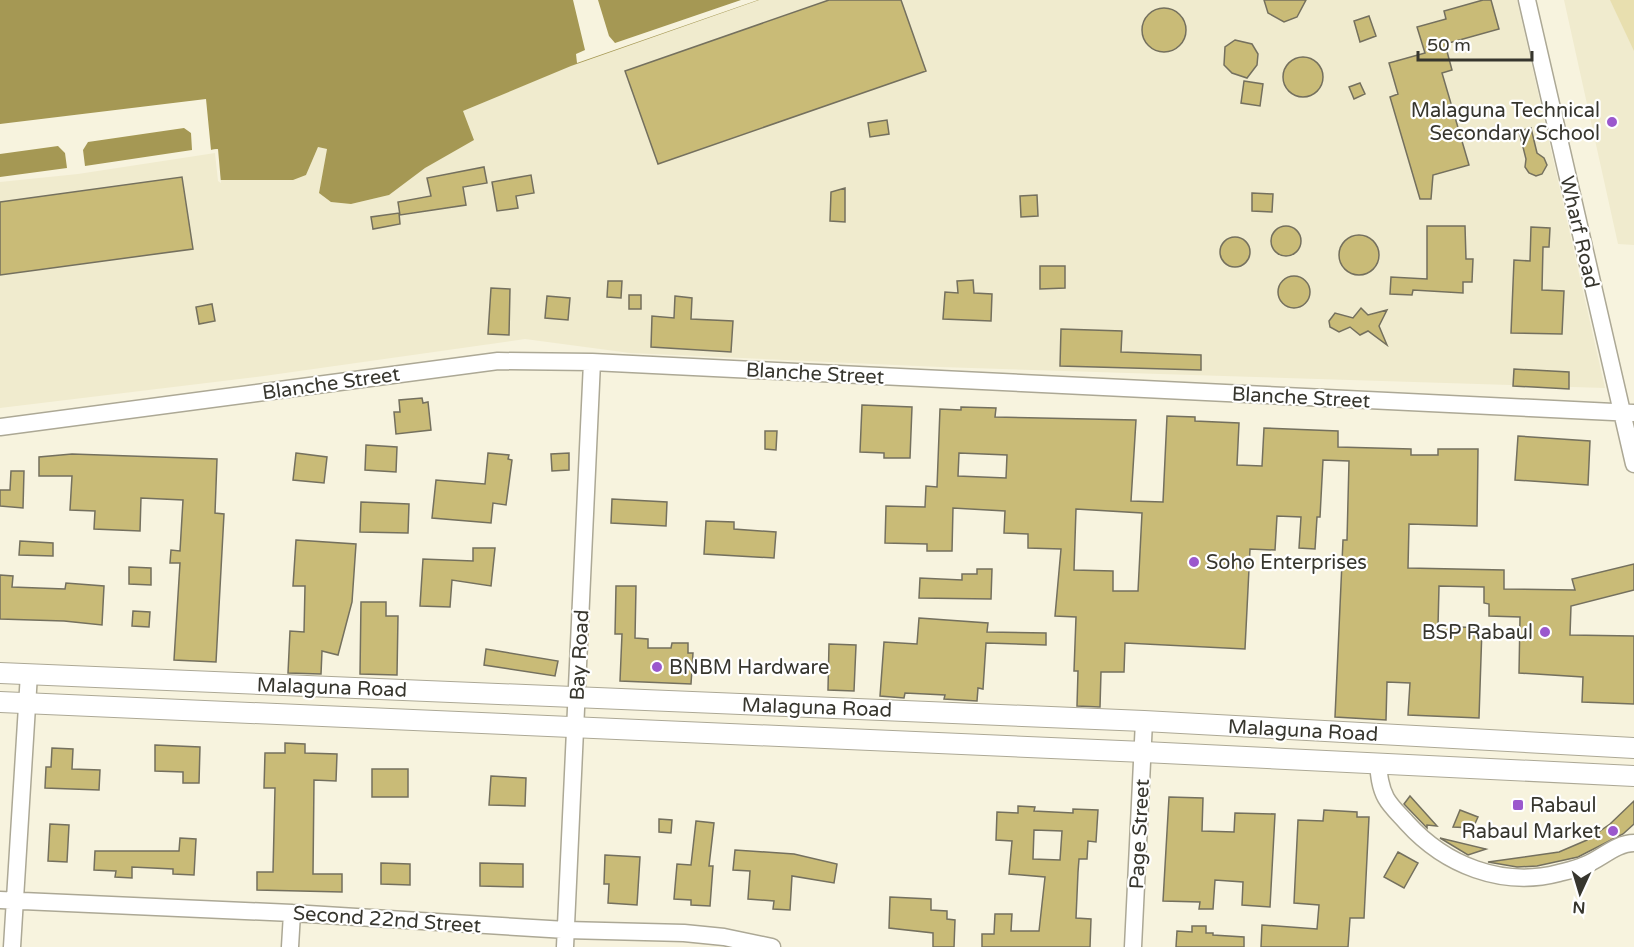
<svg xmlns="http://www.w3.org/2000/svg" width="1634" height="947" font-family="'Varela Round',sans-serif">
<rect width="100%" height="100%" fill="#f7f3de"/>
<path fill="#f0ebce" d="M758,0h759l88,388 -665,-21 -310,-14 -105,-14 -261,37 -264,32v-229l218,-30 88,26 12,-28 9,2 -8,44 32,11 38,-9 36,-27 38,-57 114,-48z
M1564,0h70v245l-16,-1z"/>
<path fill="#e8dfaf" d="M1610,0h24v51z"/>
<path fill="#a59854" d="M0,0h759l-188,66 -108,45 11,29 -49,28 -36,27 -38,9 -20,-2 -12,-9 8,-44 -9,-2 -12,28 -13,5h-73l-3,-31 -140,22 -77,8z"/>
<path fill="#f7f3de" fill-rule="evenodd" d="M573,0h25l11,36 6,7 126,-43h17l-181,63 -1,-9 9,-4z
M206,99l5,51 7,-1 3,34 -3,-2 -3,-28 -137,21 -78,8v-5l67,-9 -2,-15 -7,-7 -58,8v-30zM184,128l7,5 1,17 -107,16 -2,-16 5,-8z"/>
<path fill="#c9bb77" stroke="#74705e" stroke-width="1.5" fill-rule="evenodd" d="M829,0h72l25,71 -268,93 -33,-93z
M1264,0h42l-9,17 -13,5 -16,-9z
M1483,0h8l8,29 -54,15 7,26 -10,3 27,92 -36,10 -2,24h-11l-30,-102 8,-3 -9,-31 36,-10 -8,-26 29,-8 -2,-8z
M1142 30a22 22 0 1 1 44 0a22 22 0 1 1-44 0Z
M1369,16l7,20 -16,6 -6,-21z
M1235,40l17,4 6,10 -1,11 -10,13 -15,-5 -8,-8 1,-18z
M1283 77a20 20 0 1 1 40 0a20 20 0 1 1-40 0Z
M1244,81l19,3 -3,22 -19,-3z
M1360,83l5,11 -11,5 -5,-12z
M887,120l2,14 -19,3 -2,-14z
M1531,128l6,25 7,5 3,7 -5,9 -6,2 -7,-3 -4,-6 1,-8 -7,-28z
M484,167l3,16 -24,4 3,18 -66,10 -2,-13 33,-6 -4,-18z
M531,175l3,18 -18,3 2,12 -21,3 -5,-29z
M182,177l11,72 -193,26v-73z
M845,188v34l-15,-1 1,-29z
M1252,193l21,1 -1,18 -20,-1z
M1037,195l1,21 -17,1 -1,-21z
M399,213l1,11 -27,5 -2,-12z
M1427,226h38l1,33h7l-1,23h-9v11l-50,-3 -1,5 -22,-1 1,-17 36,2z
M1271 241a15 15 0 1 1 30 0a15 15 0 1 1-30 0Z
M1531,227l19,1 -1,19h-6l-1,43 22,1 -2,43 -51,-1 3,-73 16,1z
M1339 255a20 20 0 1 1 40 0a20 20 0 1 1-40 0Z
M1220 252a15 15 0 1 1 30 0a15 15 0 1 1-30 0Z
M1040,266h25v22l-25,1z
M1278 292a16 16 0 1 1 32 0a16 16 0 1 1-32 0Z
M973,280l1,13 18,1 -1,27 -48,-2 2,-27 13,1 -1,-12z
M608,281h14l-1,17 -14,-1z
M491,288l19,1 -1,46 -21,-1z
M629,295h12v14h-12z
M547,296l23,2 -2,22 -23,-2z
M675,296l17,2 -1,21 42,2 -2,31 -80,-5 1,-31 22,2z
M212,304l3,17 -16,3 -3,-17z
M1361,308l7,7 19,-5 -8,16 8,19 -19,-14 -8,4 -10,-8 -11,5 -9,-5 -1,-6 6,-8 18,5z
M1061,329l61,2 -1,21 80,3v15l-141,-4z
M1514,369l55,3v17l-56,-3z
M422,398l1,5 5,-1 3,28 -35,4 -2,-22h6l-1,-12z
M862,405l50,2 -2,51h-26v-5l-24,-1z
M961,407l35,1 -1,9 141,3 -5,81 32,1 4,-86 28,1v4l44,2 -2,42 25,1 2,-38 74,3v16l73,2v6h27v-6h40l-1,77 -68,-2 -1,44 96,2v19l71,1 -3,-11 62,-15v26l-63,16 -1,29 64,1v68l-52,-2 1,-25 -64,-4 1,-56 -31,-1v-12l-5,-1v-16l-45,-1 -1,40 44,2 -3,90 -71,-3 2,-32 -23,-1 -1,38 -51,-3 8,-177h4l2,-79 -26,-1 -3,57h-3l-2,32 -16,-1 2,-31 -24,-1 -2,34 -25,-1 -5,100 -120,-6 -1,29h-23l-1,35 -23,-1 1,-35h-4l2,-54 -21,-1 6,-67 -33,-1v-14l-24,-1 1,-22 -52,-3 -1,43h-25v-7l-42,-1 1,-37 39,1 1,-21 11,1 3,-78 21,1zM959,453l48,2 -1,23 -48,-2zM1076,509l66,4 -4,78h-25v-20l-39,-1z
M765,431h12l-1,19 -11,-1z
M1518,436l72,5 -2,44 -73,-5z
M366,445l31,2 -1,25 -31,-2z
M296,453l31,4 -3,26 -31,-3z
M488,453l21,2 -1,4 4,1 -6,45 -13,-2 -2,20 -59,-5 4,-38 49,4z
M569,453v17l-17,1 -1,-17z
M72,454l145,5 -2,54 9,1 -8,148 -42,-2 6,-97h-10l1,-13 9,1 3,-51 -42,-2 -1,33 -46,-2 1,-18 -25,-1 2,-34h-33v-19z
M11,471h13l-1,37 -23,-2v-16h10z
M612,499l55,3 -1,24 -55,-3z
M361,502l48,2 -1,29 -48,-1z
M706,521l28,1v7l42,3 -2,26 -70,-4z
M296,540l60,4 -4,58 -14,53 -16,-4 -1,23 -33,-1 2,-42 14,1 1,-46h-12z
M20,541l33,2v13l-34,-1z
M473,548h22l-4,38 -39,-6 -2,27 -30,-1 3,-47 50,2z
M129,567l22,1v17l-22,-1z
M977,569h15l-1,30 -72,-1 1,-20 42,2v-6h15z
M0,575l13,1 -1,11 53,2 1,-6 38,3 -2,39 -38,-4 -64,-2z
M616,586h20l-1,52 13,1v9h23l1,-5h16v10h5l-2,31 -71,-3 2,-47h-7z
M361,602h25v14h12l-1,59 -37,-1z
M133,611l17,1 -1,15 -17,-1z
M919,618l69,5 -1,9 59,1v12l-60,-2 -3,46 -5,-1 -1,13 -33,-2 1,-4 -40,-2 -1,5 -24,-2 4,-54 33,2z
M829,644l27,1 -2,46 -26,-1z
M486,649l72,12 -3,15 -71,-11z
M285,743l20,1v9l32,1 -1,27 -22,-1 -1,94h29v18l-85,-2v-18h16l2,-84h-11l1,-35h20z
M155,745l45,2 -1,36h-16v-11l-28,-1z
M52,748l21,1 -1,20 28,1 -1,20 -54,-2 1,-21h5z
M372,769h36v28h-36z
M491,776l35,2 -1,28 -36,-1z
M1410,796l27,30 -10,-1v3l-23,-24z
M1169,797l34,1 -1,33 32,1 1,-19 40,1 -5,93 -28,-2 1,-23 -28,-2 -2,29h-14l1,-7 -37,-1z
M1634,801v23l-11,10 -45,23 -41,9 -20,1 -29,-5 71,-10 28,-12 23,-16z
M1018,806l17,1 -1,4 39,2v-4l25,1 -2,32 -8,-1 -1,18h-8l-1,13 -2,46 15,1 -1,28h-108v-13h12l1,-20h17l-1,17h28l6,-54 -36,-3 3,-33 -16,-1 1,-28 21,1zM1034,830l28,1 -2,29 -27,-1z
M1324,810l33,2v5h12l-5,101h-14l-2,29h-87l1,-22 55,4 2,-24 -25,-2 4,-83 25,1z
M1460,810l18,7 -5,11 -20,-1z
M659,819l13,1 -1,13 -12,-1z
M696,821l18,2 -5,43h4l-3,40 -19,-1v-5l-17,-1 3,-35 14,1z
M50,824l19,1 -2,37 -19,-1z
M180,838l16,1 -2,36 -21,-1v-5l-41,-2v11l-17,-1 1,-6 -22,-1 1,-19h84z
M1440,838l46,11 -18,6z
M735,850l59,4 43,10 -3,19 -42,-7 -2,34 -17,-1 1,-8 -26,-2 2,-28 -17,-1z
M1398,852l20,11 -14,25 -20,-11z
M605,855l35,2 -3,48 -29,-2 1,-19h-5z
M381,863l29,1v21l-29,-1z
M480,863l43,1v23l-43,-1z
M890,897l41,2v11l16,1v8l8,1 -1,27h-21v-14l-44,-5z
M1192,926h14v7h7v2l31,2v10h-68l1,-16 15,1z"/>
<g fill="none" stroke-linecap="round" stroke-linejoin="round">
<g stroke="#aca895" stroke-width="19">
<path id="minor" d="M1527,0l107,464
M0,427l498,-66 94,1 1042,51
M1378,763c1,12 2,24 8,35 5,9 14,17 21,25 38,42 95,65 152,50 8,-2 18,-4 26,-8 16,-6 31,-22 49,-22
M0,900l292,13 274,17 118,3 40,4 48,10
M12,947l17,-273
M290,947l2,-34
M565,947l27,-585
M1133,947l11,-226"/>
</g>
<g stroke="#aca895" stroke-width="22">
<path id="tertiary" d="M0,673l1144,48 490,27
M0,702l1144,50 490,24"/>
</g>
<use href="#minor" stroke="#fff" stroke-width="16"/>
<use href="#tertiary" stroke="#fff" stroke-width="20"/>
</g>
<g fill="#9b58cd" stroke="#fff" stroke-width="2">
<circle cx="1612" cy="122" r="6"/>
<circle cx="1194" cy="562" r="6"/>
<circle cx="1545" cy="632" r="6"/>
<circle cx="657" cy="667" r="6"/>
<rect x="1512" y="799" width="12" height="12" rx="3"/>
<circle cx="1613" cy="831" r="6"/>
</g>
<g text-anchor="middle" stroke-width="4.5" stroke-linejoin="round" paint-order="stroke">
<g font-size="20" fill="#37362e" stroke="#fff" text-anchor="end">
<text x="1600" y="117">Malaguna Technical<tspan x="1600" dy="23">Secondary School</tspan></text>
<text x="1206" y="569" text-anchor="start">Soho Enterprises</text>
<text x="1533" y="639">BSP Rabaul</text>
<text x="669" y="674" text-anchor="start">BNBM Hardware</text>
<text x="1530" y="812" text-anchor="start">Rabaul</text>
<text x="1601" y="838">Rabaul Market</text>
</g>
<g font-size="20" fill="#37362e" stroke="#fff">
<text transform="translate(1580 232) rotate(77)" y="7">Wharf Road</text>
<text transform="translate(815 373) rotate(3)" y="7">Blanche Street</text>
<text transform="translate(331 383) rotate(-8)" y="7">Blanche Street</text>
<text transform="translate(1301 397) rotate(3)" y="7">Blanche Street</text>
<text transform="translate(579 655) rotate(-87)" y="7">Bay Road</text>
<text transform="translate(332 687) rotate(2)" y="7">Malaguna Road</text>
<text transform="translate(817 707) rotate(2)" y="7">Malaguna Road</text>
<text transform="translate(1303 730) rotate(3)" y="7">Malaguna Road</text>
<text transform="translate(1139 834) rotate(-87)" y="7">Page Street</text>
<text transform="translate(387 919) rotate(4)" y="7">Second 22nd Street</text>
</g>
</g>
<g transform="translate(1580 893) rotate(184)" stroke="#ffffff" stroke-width="4.5" paint-order="stroke">
<path d="M0-4.5L10 22L0 15L-10 22Z" fill="#37362e"/>
<text y="-9" font-size="16" font-weight="bold" text-anchor="middle" fill="#37362e">N</text>
</g>
<path d="M1418 51v9h114v-9" fill="none" stroke="#37362e" stroke-width="3"/>
<text x="1427" y="51" font-size="18" fill="#37362e" stroke="#ffffff" stroke-width="4.5" paint-order="stroke">50 m</text>
</svg>
